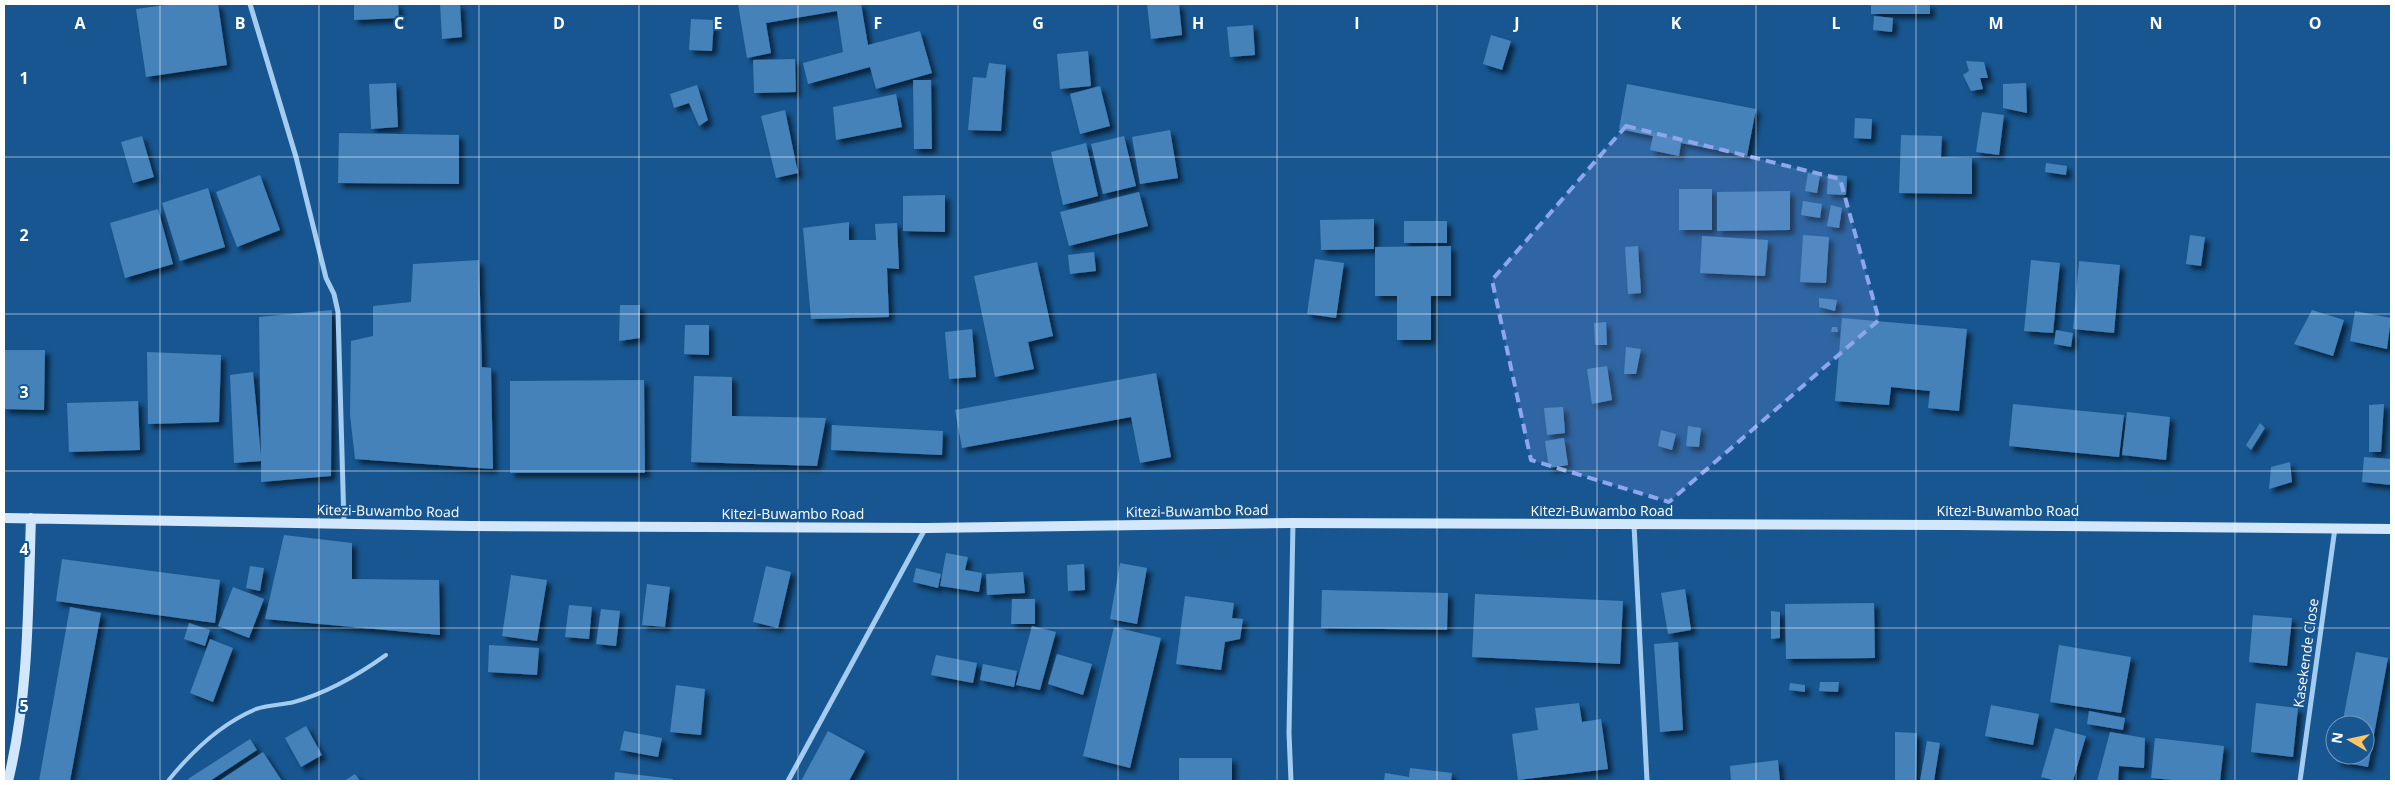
<svg xmlns="http://www.w3.org/2000/svg" width="2395" height="785" font-family="'Open Sans',sans-serif">
<defs>
<filter id="shadow"><feDropShadow dx="4.5" dy="4.5" stdDeviation="2.5" flood-color="#0009"/></filter>
</defs>
<rect width="100%" height="100%" fill="#175690"/>
<path fill="#4482ba" filter="url(#shadow)" d="M173,4h45l9,61 -81,12 -10,-68z
M354,4h44l1,14 -45,2z
M440,4h20l2,33 -20,2z
M738,4h123l7,41 52,-14 12,42 -56,16 -6,-22 -62,17 -5,-21 40,-11 -6,-41 -71,12 5,30 -24,5z
M1147,4h32l3,31 -31,4z
M1871,4h59v10h-59z
M1874,16l19,2 -1,14 -19,-2z
M691,19l23,1 -2,31 -23,-1z
M1253,25l2,30 -25,2 -3,-30z
M1491,35l20,6 -9,29 -19,-6z
M1088,51l3,35 -31,3 -3,-35z
M795,59l1,33 -42,1 -1,-33z
M1966,61l18,1 4,16h-8l3,11 -12,2 -8,-16 6,-4z
M989,63l17,2 -5,66 -33,-1 5,-53 13,1z
M913,80h18l1,69h-18z
M396,83l2,44 -27,2 -2,-45z
M2026,83l1,30 -24,-5v-24z
M1627,84l129,25 -9,47 -66,-13 -2,13 -29,-6 3,-14 -34,-7z
M697,85l11,35 -9,6 -10,-23 -15,5 -4,-14z
M1100,86l10,40 -30,8 -10,-40z
M896,94l6,33 -66,13 -3,-33z
M785,110l13,63 -22,5 -15,-62z
M1982,112l22,3 -5,40 -23,-3z
M1855,118l17,1 -1,20 -17,-1z
M1170,130l8,48 -38,6 -8,-47z
M339,133l120,2v49l-121,-1z
M1901,135l41,1 -1,21 31,1v36l-73,-1z
M142,136l12,41 -21,6 -12,-41z
M1124,136l12,50 -33,8 -12,-50z
M1086,143l12,53 -35,9 -12,-53z
M2046,163l21,3 -1,9 -21,-3z
M1808,173l12,2 -3,18 -12,-2z
M1828,174l19,2 -1,19 -19,-1z
M260,175l20,55 -43,17 -21,-55z
M208,188l17,59 -45,14 -18,-58z
M1679,189h33v41h-33z
M1790,191v39l-73,1v-39z
M1139,192l9,34 -79,20 -9,-34z
M945,195v37l-42,-1v-35z
M1803,201l19,3 -2,14 -19,-3z
M1831,205l11,3 -3,20 -12,-2z
M158,209l15,55 -48,14 -15,-55z
M1374,219v30l-53,1 -1,-30z
M1404,221h43v22h-43z
M849,222v18h27l-1,-16 22,-1 2,46 -12,-1 2,49 -78,2 -8,-91z
M1803,235l26,2 -3,46 -26,-1z
M2190,235l15,2 -4,29 -15,-2z
M1702,236l66,4 -3,36 -65,-3z
M1451,246v50h-20v44h-34v-44h-22v-49z
M1638,246l3,47 -13,1 -3,-47z
M1094,252l2,19 -26,3 -2,-19z
M1315,259l29,4 -8,55 -29,-4z
M479,260l3,107 9,1 2,101 -138,-10 -5,-44 1,-74 22,-5v-30l38,-4 2,-38z
M2031,260l29,3 -7,70 -29,-2z
M2079,261l41,4 -6,68 -41,-4z
M1037,262l16,74 -25,6 6,27 -39,8 -21,-101z
M1819,298l18,2 -2,11 -16,-4z
M620,305h20v33l-21,3z
M332,310l-1,166 -70,6v-21l-27,2 -4,-88 23,-3 8,84 -2,-139z
M2312,310l32,10 -11,36 -39,-12z
M2355,311l36,7 -4,31 -37,-8z
M1842,318l125,11 -8,82 -31,-3 2,-17 -39,-4 -2,18 -54,-4z
M1606,322l1,23h-12l-1,-22z
M685,325h24v30l-25,-1z
M1832,327h5l1,5h-7z
M972,329l4,48 -27,2 -4,-47z
M2056,330l17,3 -2,14 -17,-3z
M1626,347l15,2 -5,25h-12z
M4,350h41l-1,60 -40,-1z
M147,352l74,3 -2,67 -71,2z
M1607,366l5,34 -20,4 -5,-35z
M1156,373l15,84 -31,6 -9,-46 -169,31 -7,-38z
M694,376l38,1v39l94,2 -9,48 -126,-4z
M644,380l1,93h-135v-92z
M138,401l2,49 -71,2 -2,-49z
M2013,404l111,11 -5,42 -110,-11z
M2384,404l-3,48h-12v-47z
M1563,407l2,26 -18,2 -3,-27z
M2127,412l43,5 -4,43 -44,-5z
M2260,423l5,5 -14,22 -5,-5z
M832,425l111,6 -1,24 -111,-5z
M1688,426l13,2 -2,19 -13,-1z
M1661,430l15,4 -4,16 -14,-4z
M1564,438l4,27 -19,3 -4,-27z
M2364,457l27,2v26l-29,-3z
M2290,462l2,20 -23,7 2,-22z
M284,535l68,8v36l87,1 1,55 -175,-16z
M946,553l22,4 -3,13 17,3 -3,19 -39,-6z
M62,559l158,21 -5,43 -159,-22z
M1120,563l27,5 -10,56 -27,-5z
M1084,564l1,26 -17,1 -1,-26z
M250,566l14,2 -4,23 -14,-3z
M766,566l25,6 -13,56 -25,-6z
M916,568l25,6 -3,14 -25,-6z
M1023,572l2,21 -38,2 -1,-21z
M511,575l36,5 -10,61 -35,-5z
M647,584l23,3 -5,40 -23,-2z
M233,587l31,12 -15,39 -31,-12z
M1685,589l6,41 -23,4 -7,-41z
M1322,590l126,3 -1,37 -126,-2z
M1475,594l148,7 -3,63 -148,-7z
M1185,596l49,7 -2,15 11,1 -3,20 -15,3 -4,28 -45,-6z
M1012,599h23v25h-24z
M1874,603l1,55 -89,1 -1,-55z
M569,605l23,2 -3,32 -24,-2z
M70,607l31,6 -31,168h-31z
M601,609l19,2 -4,35 -20,-2z
M1771,611l9,1v26l-9,1z
M2253,615l39,3 -5,48 -38,-4z
M189,623l21,7 -5,16 -21,-7z
M1032,626l24,6 -16,58 -24,-5z
M1114,627l47,11 -31,130 -47,-12z
M210,639l23,9 -20,54 -23,-9z
M1678,642l5,88 -23,2 -6,-88z
M489,645l50,3 -2,27 -49,-3z
M2059,645l72,12 -10,56 -71,-11z
M2356,652l32,6 -20,109 -32,-6 1,-6h28v-30h-23z
M1057,654l35,10 -9,31 -35,-11z
M936,655l41,8 -4,20 -42,-8z
M983,664l34,7 -3,16 -34,-7z
M1820,682h19l-1,10 -19,-1z
M1790,683l15,2v7l-16,-2z
M676,685l29,4 -4,46 -31,-3z
M1579,703l3,19 19,-3 7,50 -90,11 -6,-46 26,-4 -3,-22z
M2256,703l42,5 -5,49 -42,-5z
M1991,705l48,9 -6,31 -48,-9z
M2089,711l36,7 -2,12 -36,-6z
M306,726l16,29 -21,12 -16,-29z
M2055,728l31,8 -13,45h-17l-15,-4z
M624,731l38,7 -4,19 -38,-7z
M828,731l37,20 -16,30h-48z
M1895,732l22,1 -1,48h-21z
M2110,732l35,6 -1,30 -25,-2 -1,15h-21z
M2155,738l69,8 -4,35h-37l-32,-3z
M250,739l7,11 -47,31h-20l-2,-2z
M1927,741l13,2 -6,38h-14z
M263,752l19,29h-63z
M1179,758h53v23h-53z
M1778,760l2,21h-49l-1,-15z
M1410,768l42,5 -1,8h-67l1,-8 24,4z
M615,772l58,7v2h-59z
M355,774l5,7h-16z"/>
<g fill="none" stroke-linecap="round" stroke-linejoin="round">
<path stroke="#a4ccf0" stroke-width="4" d="M168,781c24,-30 52,-57 88,-72 12,-4 26,-4 38,-7 33,-9 64,-27 92,-47"/>
<path stroke="#a4ccf0" stroke-width="5" d="M250,4l46,153 30,121 8,16 4,18 6,212
M1634,525l13,256
M788,781l137,-252
M1291,781l-2,-48 4,-210
M2300,781l35,-253"/>
<path stroke="#d2e7fb" stroke-width="10" d="M4,518l466,8 456,2 367,-5 664,2 434,4
M8,781c21,-85 20,-176 23,-263"/>
</g>
<path fill="#8ea6ec" fill-opacity="0.2" stroke="#8ea6ec" stroke-width="4" stroke-dasharray="10 6" stroke-linejoin="round" d="M1626,126l214,53 39,141 -210,182 -138,-42 -39,-180z"/>
<path fill="none" stroke="#fff" stroke-width="1" stroke-opacity="0.55" d="M160,4v777M319,4v777M479,4v777M639,4v777M798,4v777M958,4v777M1118,4v777M1277,4v777M1437,4v777M1597,4v777M1756,4v777M1916,4v777M2076,4v777M2235,4v777M4,157h2387M4,314h2387M4,471h2387M4,628h2387"/>
<g text-anchor="middle" stroke-width="4" stroke-linejoin="round" paint-order="stroke">
<g font-size="14" fill="#fff" stroke="#175690">
<text transform="translate(388 511) rotate(1)" y="5">Kitezi-Buwambo Road</text>
<text transform="translate(1197 511) rotate(-1)" y="5">Kitezi-Buwambo Road</text>
<text x="1602" y="516">Kitezi-Buwambo Road</text>
<text x="2008" y="516">Kitezi-Buwambo Road</text>
<text x="793" y="519">Kitezi-Buwambo Road</text>
<text transform="translate(2306 653) rotate(-82)" y="5">Kasekende Close</text>
</g>
</g>
<g font-size="16" text-anchor="middle" font-weight="bold" fill="#fff" stroke="#175690" stroke-width="4" stroke-linejoin="round" paint-order="stroke">
<text x="80" y="29">A</text>
<text x="240" y="29">B</text>
<text x="399" y="29">C</text>
<text x="559" y="29">D</text>
<text x="718" y="29">E</text>
<text x="878" y="29">F</text>
<text x="1038" y="29">G</text>
<text x="1198" y="29">H</text>
<text x="1357" y="29">I</text>
<text x="1517" y="29">J</text>
<text x="1676" y="29">K</text>
<text x="1836" y="29">L</text>
<text x="1996" y="29">M</text>
<text x="2156" y="29">N</text>
<text x="2315" y="29">O</text>
<text x="24" y="84">1</text>
<text x="24" y="241">2</text>
<text x="24" y="398">3</text>
<text x="24" y="555">4</text>
<text x="24" y="712">5</text>
</g>
<rect width="2395" height="785" fill="none" stroke="#ffffff" stroke-width="10"/>
<g transform="translate(2350 740) rotate(279)"><circle r="24" fill="#175690" stroke="#749abc"/>
<path d="M0-4L9 19L0 12L-9 19Z" fill="#ffc563"/>
<text y="-8" font-size="14" font-weight="bold" text-anchor="middle" fill="#ffffff">N</text>
</g>
</svg>
